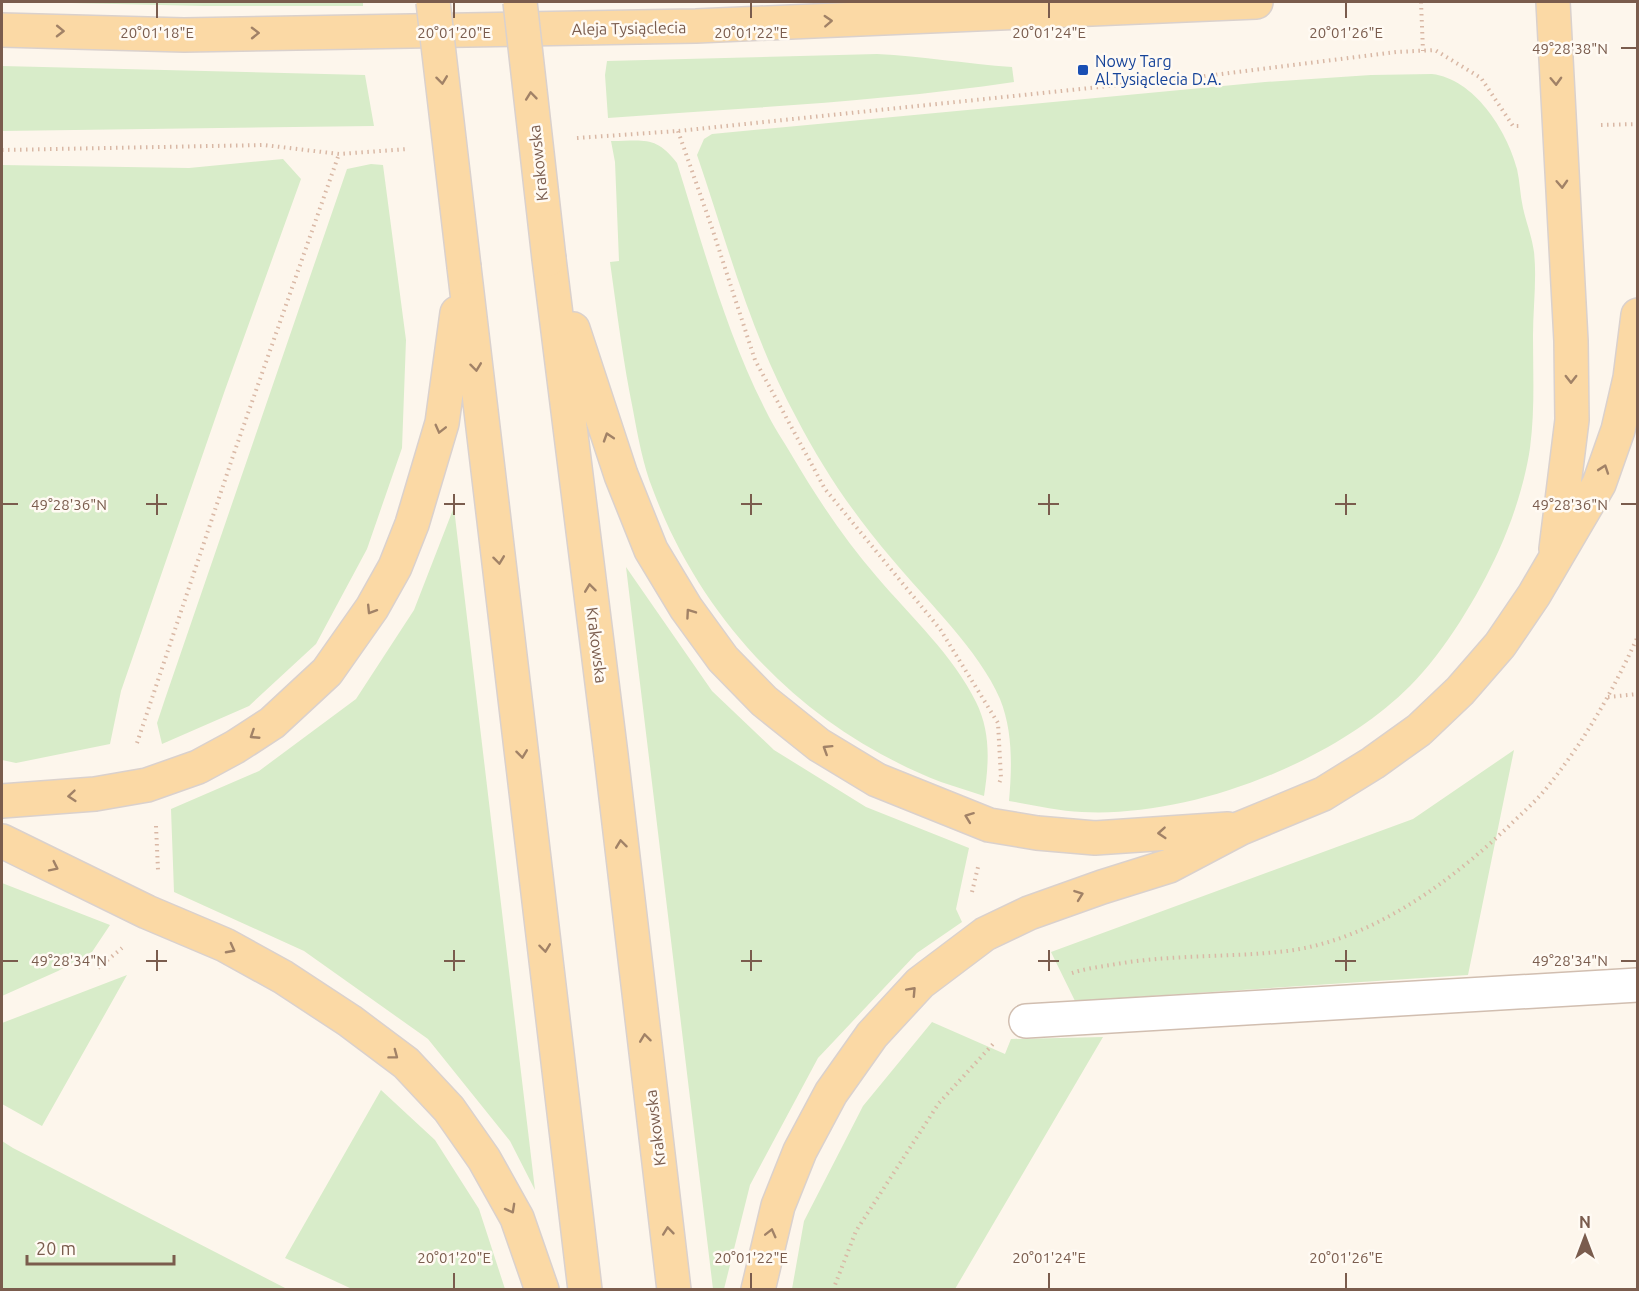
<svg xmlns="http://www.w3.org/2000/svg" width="1639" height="1291" font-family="Ubuntu,sans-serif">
<rect width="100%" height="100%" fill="#fdf6ec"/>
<path fill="#d8ecc9" d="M26,2h337v4h-159z
M877,54c45,2 90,10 135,13l2,15c-135,20 -271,26 -406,36l-3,-43 2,-14z
M2,66l363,9 9,51 -372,5z
M1432,74c42,5 75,56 85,95 3,13 3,26 6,39 3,14 9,29 11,44 3,27 -1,56 -1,84 0,38 2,74 -3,112 -5,34 -17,71 -31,102 -21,46 -54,101 -89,136 -77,77 -220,132 -328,126 -24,-1 -49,-7 -73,-11 3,-34 4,-70 -9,-102 -21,-49 -74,-99 -108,-140 -39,-46 -68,-88 -96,-142 -45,-82 -69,-174 -99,-262l7,-16 8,-5 553,-52 106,-7z
M611,141c32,0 45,-6 66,22 26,83 49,170 89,248 7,15 17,29 25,43 26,44 53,85 86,123 34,40 76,78 99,125 15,30 13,62 8,94 -14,-5 -29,-9 -43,-14 -134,-52 -238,-158 -288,-292 -10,-25 -15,-53 -20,-80 -10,-49 -16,-98 -23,-148l9,-1 -4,-99z
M283,159l18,20 -76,211 -104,301 -11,53 -94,19 -14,-3v-595l187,3z
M371,164l12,1 23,175 -4,108 -35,101 -51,95 -67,62 -87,38 -5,-21 8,-24 182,-530z
M454,507v1l81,682 -25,-49 -82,-102 -124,-88 -130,-59 -3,-83 88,-38 97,-72 58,-89z
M626,567l86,124 62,59 92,57 103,41 -13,61 6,13 -45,31 -99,105 -68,127 -26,104h-11z
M1514,750l-46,225 -393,26 -24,-49 362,-133z
M2,883l108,42 -18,27 -34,19 -56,25z
M127,975l-85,151 -40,-22v-81z
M932,1022l73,32 6,-15 92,-2 -148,252h-163l12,-68 59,-115z
M381,1090l54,50 44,69 26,80h-153l-67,-31z
M2,1141l11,7 274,141h-285z"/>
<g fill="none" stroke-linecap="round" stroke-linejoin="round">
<g stroke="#d1beb0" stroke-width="36">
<path id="minor" d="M1026,1021l612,-36"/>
</g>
<g stroke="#dad1cd" stroke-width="36">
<path id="major" d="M1553,2l18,339 1,79 -16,129
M2,30l182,5 512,-9 560,-24
M549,259l62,496 63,535
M464,267l121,1023
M573,329l48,146 30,75 35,58 37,51 41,42 55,44 58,35 112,45 48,8 58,5 133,-9
M2,801l93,-7 52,-9 51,-18 37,-20 37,-24 55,-51 45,-64 23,-41 17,-43 30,-101 15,-110
M2,841l145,71 78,33 58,32 67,44 56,42 43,46 35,50 33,59 25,72
M758,1290l20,-84 22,-55 31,-58 41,-58 48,-52 65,-49 44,-21 73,-26 67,-21 72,-38 82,-34 50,-31 46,-33 41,-39 40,-46 34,-50 65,-111 19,-54 12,-52 8,-63"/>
</g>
<path stroke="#d9b8a5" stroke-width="4" stroke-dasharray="1.5 4.5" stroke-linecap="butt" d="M1421,2l2,49
M1601,125l37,-1
M678,131l34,97 43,132 70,129 115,140 58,94 3,55 -2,6
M577,138l101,-7 527,-55 191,-24 39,-2 46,28 32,48h6
M2,150l262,-5 75,9 69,-5
M1608,697l30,-3
M137,743l96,-287 106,-302
M156,826l2,44
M972,892l6,-25
M98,968l24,-20
M1072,973c12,-4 26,-6 39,-8 58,-11 118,-7 176,-14 85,-11 162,-68 222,-125 12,-12 25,-23 35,-35 39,-47 69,-100 94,-155
M833,1290l23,-59 83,-128 54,-59"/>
<use href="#minor" stroke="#fff" stroke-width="33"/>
<use href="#major" stroke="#fbd9a5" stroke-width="33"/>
<g stroke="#dad1cd" stroke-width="36" stroke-linecap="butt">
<path id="major-bridge" d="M433,2l31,265
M520,2l29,257"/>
</g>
<use href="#major-bridge" stroke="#fbd9a5" stroke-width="33"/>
</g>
<defs><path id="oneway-chevron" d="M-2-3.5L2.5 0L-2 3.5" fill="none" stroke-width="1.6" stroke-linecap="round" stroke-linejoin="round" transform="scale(1.5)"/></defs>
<g stroke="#a18267">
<use href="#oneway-chevron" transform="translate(828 21) rotate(-3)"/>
<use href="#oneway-chevron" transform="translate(60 31) rotate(1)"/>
<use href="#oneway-chevron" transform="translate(255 33) rotate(-1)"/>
<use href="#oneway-chevron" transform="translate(442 80) rotate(83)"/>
<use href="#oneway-chevron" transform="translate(1556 81) rotate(88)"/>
<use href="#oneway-chevron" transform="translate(531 96) rotate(-96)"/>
<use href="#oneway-chevron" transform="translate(1562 184) rotate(87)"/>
<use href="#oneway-chevron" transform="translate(476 367) rotate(83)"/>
<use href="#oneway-chevron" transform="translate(1571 379) rotate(90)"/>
<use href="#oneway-chevron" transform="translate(440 429) rotate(104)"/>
<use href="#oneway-chevron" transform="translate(608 437) rotate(-108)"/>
<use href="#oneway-chevron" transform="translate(1604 469) rotate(-71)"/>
<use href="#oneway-chevron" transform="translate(499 560) rotate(83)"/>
<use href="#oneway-chevron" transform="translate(590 588) rotate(-97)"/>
<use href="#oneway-chevron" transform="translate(371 610) rotate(122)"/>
<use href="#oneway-chevron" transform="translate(690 613) rotate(-125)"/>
<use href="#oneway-chevron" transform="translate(254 735) rotate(147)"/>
<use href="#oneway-chevron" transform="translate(827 749) rotate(-148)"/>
<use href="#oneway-chevron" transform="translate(522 754) rotate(83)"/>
<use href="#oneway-chevron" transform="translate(72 796) rotate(175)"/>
<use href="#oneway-chevron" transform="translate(969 817) rotate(-159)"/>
<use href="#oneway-chevron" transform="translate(1162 833) rotate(176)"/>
<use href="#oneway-chevron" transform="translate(621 844) rotate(-97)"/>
<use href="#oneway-chevron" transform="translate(54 867) rotate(26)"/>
<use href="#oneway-chevron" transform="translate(1079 895) rotate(-20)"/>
<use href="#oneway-chevron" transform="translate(545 948) rotate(83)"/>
<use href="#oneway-chevron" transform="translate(231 949) rotate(28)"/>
<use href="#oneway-chevron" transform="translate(912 991) rotate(-47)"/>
<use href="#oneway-chevron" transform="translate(645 1038) rotate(-97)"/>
<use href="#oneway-chevron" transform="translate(394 1055) rotate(37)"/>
<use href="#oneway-chevron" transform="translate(511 1209) rotate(61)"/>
<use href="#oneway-chevron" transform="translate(668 1231) rotate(-96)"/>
<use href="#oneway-chevron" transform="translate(771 1233) rotate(-76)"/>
</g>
<path fill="none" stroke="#7a5c4d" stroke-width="2" d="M157,3v15M454,3v15M751,3v15M1049,3v15M1346,3v15M1621,48h15M157,494v21M454,494v21M751,494v21M1049,494v21M1346,494v21M3,504h15M146,504h21M444,504h21M741,504h21M1038,504h21M1335,504h21M1621,504h15M157,950v21M454,950v21M751,950v21M1049,950v21M1346,950v21M3,961h15M146,961h21M444,961h21M741,961h21M1038,961h21M1335,961h21M1621,961h15M454,1273v15M751,1273v15M1049,1273v15M1346,1273v15"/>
<rect fill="#1a4fb4" stroke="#fffaf3" stroke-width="2" x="1077" y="64" width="12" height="12" rx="3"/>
<g text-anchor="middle" stroke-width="5" stroke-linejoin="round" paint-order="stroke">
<g font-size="16" fill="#7a5c4d" stroke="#fffaf3">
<text transform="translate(629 28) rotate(-1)" y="6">Aleja Tysiąclecia</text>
<text transform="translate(538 163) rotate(-96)" y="6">Krakowska</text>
<text transform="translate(597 645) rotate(83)" y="6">Krakowska</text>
<text transform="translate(655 1128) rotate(-97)" y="6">Krakowska</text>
</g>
<g font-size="16" fill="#164399" stroke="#fffaf3" text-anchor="start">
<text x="1095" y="67">Nowy Targ<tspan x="1095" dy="18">Al.Tysiąclecia D.A.</tspan></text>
</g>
</g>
<g font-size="15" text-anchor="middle" fill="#7a5c4d" stroke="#fffaf3" stroke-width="5" stroke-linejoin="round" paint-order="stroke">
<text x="157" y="38">20°01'18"E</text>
<text x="454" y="38">20°01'20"E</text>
<text x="751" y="38">20°01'22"E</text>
<text x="1049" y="38">20°01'24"E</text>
<text x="1346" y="38">20°01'26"E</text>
<text x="1570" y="54">49°28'38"N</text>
<text x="69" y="510">49°28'36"N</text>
<text x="1570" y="510">49°28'36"N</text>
<text x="69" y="966">49°28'34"N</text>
<text x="1570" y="966">49°28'34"N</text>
<text x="454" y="1263">20°01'20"E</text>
<text x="751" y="1263">20°01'22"E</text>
<text x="1049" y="1263">20°01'24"E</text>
<text x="1346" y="1263">20°01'26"E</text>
</g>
<rect width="1639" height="1291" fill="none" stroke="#7a5c4d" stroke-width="6"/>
<g transform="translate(1585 1237)" stroke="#fffaf3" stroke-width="4.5" paint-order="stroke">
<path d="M0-4.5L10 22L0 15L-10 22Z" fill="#7a5c4d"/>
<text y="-9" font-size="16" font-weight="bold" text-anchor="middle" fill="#7a5c4d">N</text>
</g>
<path d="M27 1255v9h147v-9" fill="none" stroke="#7a5c4d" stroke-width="3"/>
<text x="36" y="1255" font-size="18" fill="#7a5c4d" stroke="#fffaf3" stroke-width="4.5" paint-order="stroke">20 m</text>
</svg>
